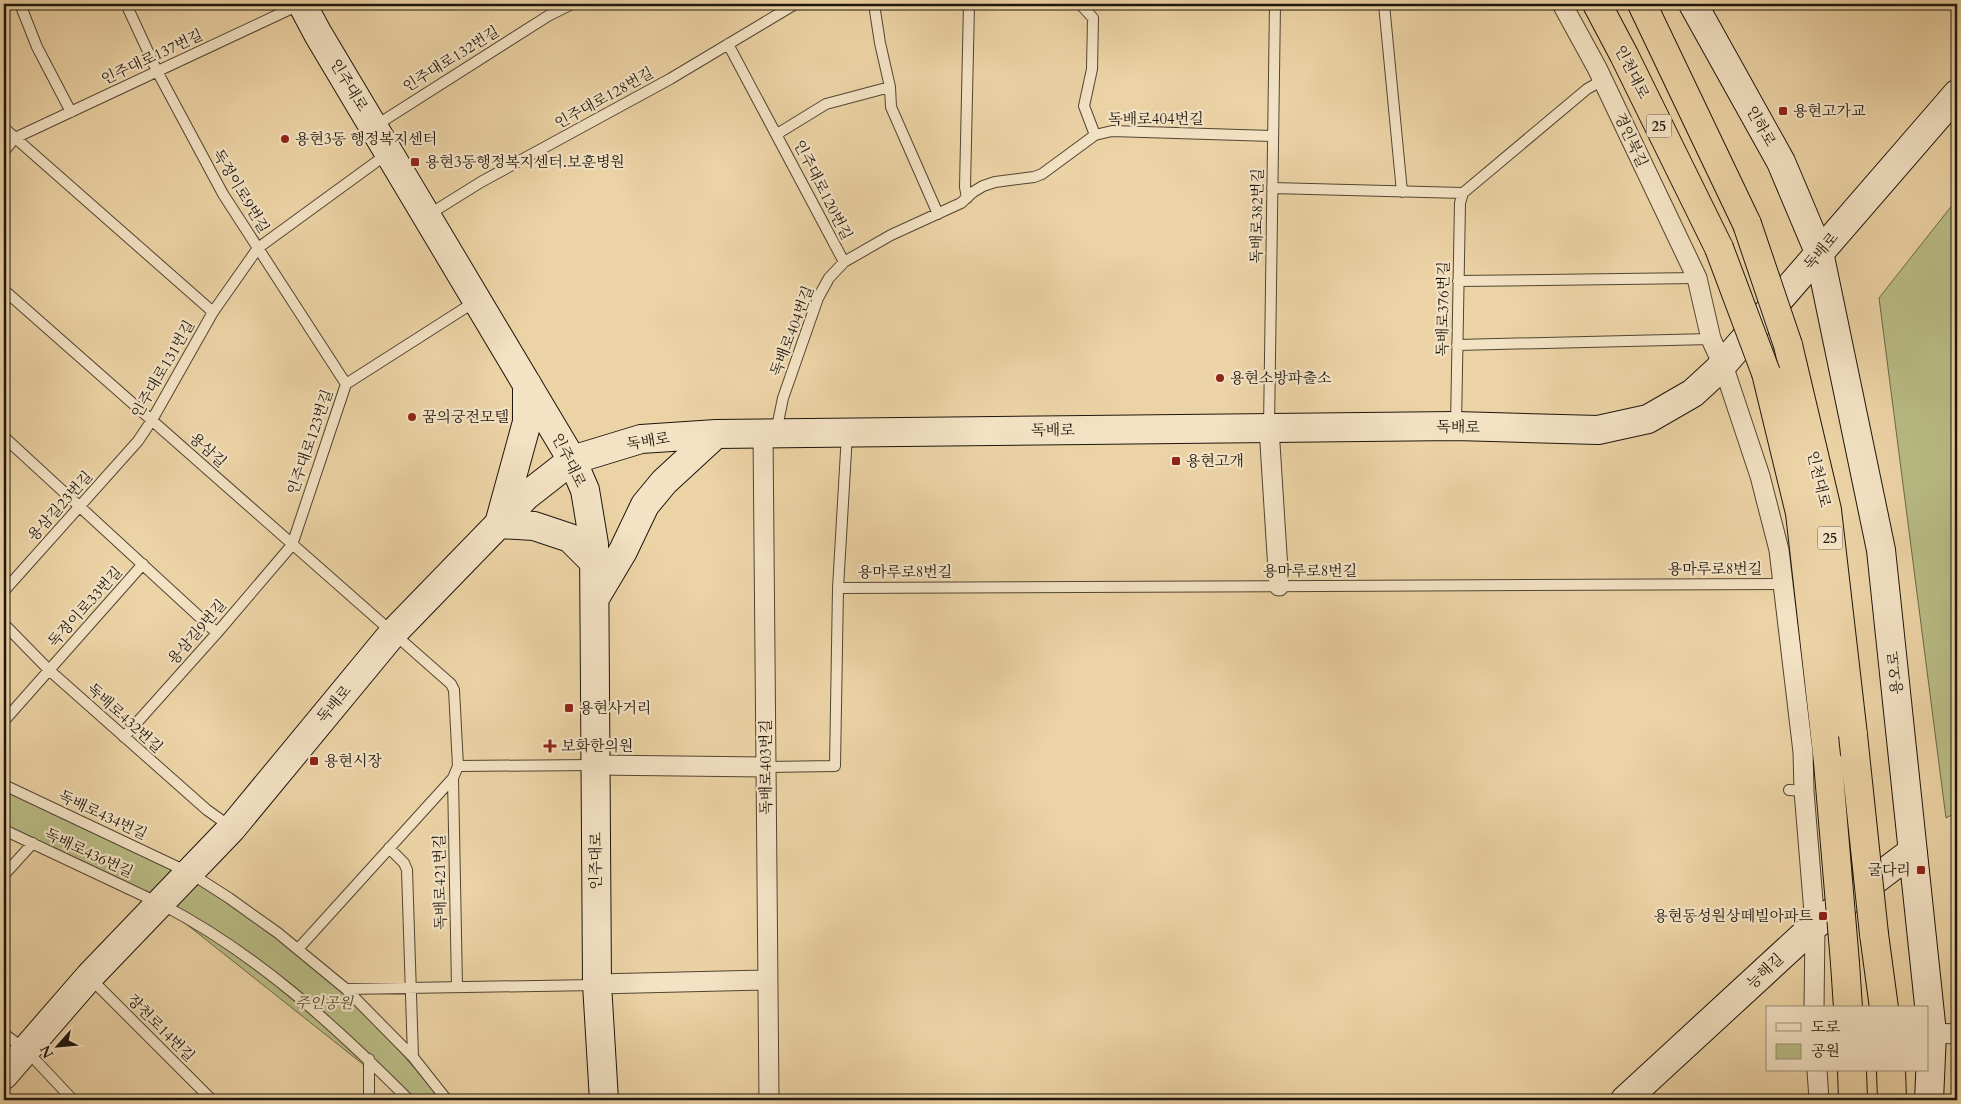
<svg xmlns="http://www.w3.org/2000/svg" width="1961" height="1104" font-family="Cardo,'Noto Serif KR',serif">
<rect width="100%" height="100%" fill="#ecd3a5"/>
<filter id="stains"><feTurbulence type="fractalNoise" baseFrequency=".004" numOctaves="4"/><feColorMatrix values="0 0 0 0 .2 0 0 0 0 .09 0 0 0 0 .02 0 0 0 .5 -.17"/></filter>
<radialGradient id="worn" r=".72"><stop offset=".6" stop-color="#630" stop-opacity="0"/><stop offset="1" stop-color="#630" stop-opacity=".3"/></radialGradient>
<path fill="#b9bc85" stroke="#6b6948" d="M1957,199v613l-11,6 -67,-520z
M4,790l186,83 156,116 96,111h-34l-247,-196 -157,-72z"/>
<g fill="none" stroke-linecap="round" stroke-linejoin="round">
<g stroke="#514532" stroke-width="12">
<path id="lane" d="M20,4l17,43 34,65
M126,4l31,67 66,123 123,190
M874,4l6,39 10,44 1,20 47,107
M1080,4l13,14 -1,51 -8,37 11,29
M1384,4l18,188
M728,44l116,218
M375,126l173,-110 24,-12
M4,128l209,184
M777,134l49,-30 64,-17
M4,151l11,-13 286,-134
M1272,188l191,5
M967,198l-2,-11 4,-183
M428,215l53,-33 189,-103 122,-73v-2
M1458,281l239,-3
M4,290l447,394 3,6 4,76 -5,12 4,209
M1457,345l254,-6
M1456,425l4,-222 3,-10 124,-104 16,-9
M1269,428l6,-424
M776,432l7,-34 35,-100 11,-20 15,-16 47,-27 70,-32 12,-11 10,-6 12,-4 39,-5 8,-3 53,-39 17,-4 161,5
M4,437l213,196
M838,588l945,-4
M4,591l134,-150 14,-21 61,-108 45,-64 129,-94
M4,624l45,46 158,140 24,17
M4,721l139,-157
M124,737l93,-104 75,-88 54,-161 130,-83
M458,766l136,-1
M766,767l69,-1 3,-178 9,-154
M4,785l186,88 39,25 49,35 68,56 67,68 34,43
M1789,790l15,1
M4,830l157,74c95,49 173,121 248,196
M389,848l15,15 3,7 6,187
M4,875l29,-32
M298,949l155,-171
M89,977l123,123
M346,989l249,-4
M4,1034l21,15 48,51
M369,1059v41"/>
</g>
<g stroke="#514532" stroke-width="21">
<path id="street" d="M1562,4l35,64 100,210 14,61 12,26 37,111 19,74 24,202 1,39 11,134 -1,83
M1269,428l10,158
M763,433l6,667
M595,765l171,2
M597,984l171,-4
M1932,1033l25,1
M1817,1070l2,30"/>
</g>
<g stroke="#1d160c" stroke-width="30">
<path id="secondary" d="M302,4l16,30 254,426 13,30 9,54 3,440 7,116
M1693,4l88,158 38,90 62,298 51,483 -3,67
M527,384v38l-28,102 35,2 36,12 24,24
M595,598l28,-47 22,-46 19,-23 52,-48
M4,1075l85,-98 143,-149 161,-195 133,-137 46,-36 69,-21 75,-5 740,-8 142,4 50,-11 45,-26 25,-23 239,-276
M1625,1100l190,-175 98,-74"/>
</g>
<g stroke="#1d160c" stroke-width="30">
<path id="highway" d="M1597,4l27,51 95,193
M1642,4l105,220
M1788,345l39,165 26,225
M1766,373l34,140 28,249
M1874,934l10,74
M1845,963l3,45
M1852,1070l1,30
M1891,1070l1,30"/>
</g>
<use href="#lane" stroke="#f3e2c4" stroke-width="10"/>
<use href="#street" stroke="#f3e2c4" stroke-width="19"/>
<use href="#secondary" stroke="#f3e2c4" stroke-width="28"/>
<use href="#highway" stroke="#ecd3a5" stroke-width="28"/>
<g stroke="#1d160c" stroke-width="30" stroke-linecap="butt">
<path id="highway-bridge" d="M1747,224l41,121
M1719,248l47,125
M1853,735l21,199
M1828,762l17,201"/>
</g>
<use href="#highway-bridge" stroke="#ecd3a5" stroke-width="28"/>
</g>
<g fill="#8f2418" stroke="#f3e2c4" stroke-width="2">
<rect x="1778" y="106" width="10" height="10" rx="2.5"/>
<circle cx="285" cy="139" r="5"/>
<rect x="410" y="157" width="10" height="10" rx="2.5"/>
<circle cx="1220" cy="378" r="5"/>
<circle cx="412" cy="417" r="5"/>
<rect x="1171" y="456" width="10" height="10" rx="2.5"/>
<rect x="564" y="703" width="10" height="10" rx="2.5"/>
<path d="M547.5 738.5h5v5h5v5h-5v5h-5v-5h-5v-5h5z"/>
<rect x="309" y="756" width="10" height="10" rx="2.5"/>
<rect x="1916" y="865" width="10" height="10" rx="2.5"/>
<rect x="1818" y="911" width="10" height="10" rx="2.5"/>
</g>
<g text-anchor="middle" stroke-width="4.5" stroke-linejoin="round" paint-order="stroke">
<g fill="#f3e2c4" stroke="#5d5343" stroke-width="1">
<rect x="1646.5" y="114.5" width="25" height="23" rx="4"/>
<rect x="1817.5" y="526.5" width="25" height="23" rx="4"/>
</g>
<g font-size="14" font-weight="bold" fill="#1d160c">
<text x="1659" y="131">25</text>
<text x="1830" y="543">25</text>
</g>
<g font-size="15" fill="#1d160c" stroke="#f3e2c4">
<text transform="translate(152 57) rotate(-25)" y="5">인주대로137번길</text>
<text transform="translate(451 59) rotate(-32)" y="5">인주대로132번길</text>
<text transform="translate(1632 72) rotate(63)" y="5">인천대로</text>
<text transform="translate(349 85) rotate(59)" y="5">인주대로</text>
<text transform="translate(604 98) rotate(-29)" y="5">인주대로128번길</text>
<text x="1156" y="124">독배로404번길</text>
<text transform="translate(1761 126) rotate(61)" y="5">인하로</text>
<text transform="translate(1631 140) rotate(65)" y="5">경인북길</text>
<text transform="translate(823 190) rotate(63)" y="5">인주대로120번길</text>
<text transform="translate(241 191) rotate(59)" y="5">독정이로9번길</text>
<text transform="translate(1257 216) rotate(-89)" y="5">독배로382번길</text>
<text transform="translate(1821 251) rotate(-49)" y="5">독배로</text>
<text transform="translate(1443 309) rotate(-89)" y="5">독배로376번길</text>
<text transform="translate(792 331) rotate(-69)" y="5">독배로404번길</text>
<text transform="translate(163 369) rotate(-60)" y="5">인주대로131번길</text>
<text transform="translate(1458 427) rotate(1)" y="5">독배로</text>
<text x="1053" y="435">독배로</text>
<text transform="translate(648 441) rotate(-9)" y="5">독배로</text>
<text transform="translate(310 442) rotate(-71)" y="5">인주대로123번길</text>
<text transform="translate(208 450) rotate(42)" y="5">용삼길</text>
<text transform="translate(569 460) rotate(64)" y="5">인주대로</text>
<text transform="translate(1819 479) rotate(77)" y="5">인천대로</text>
<text transform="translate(60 506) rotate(-48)" y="5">용삼길23번길</text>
<text x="1715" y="574">용마루로8번길</text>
<text x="1310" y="576">용마루로8번길</text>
<text x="905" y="577">용마루로8번길</text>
<text transform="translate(85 607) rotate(-48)" y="5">독정이로33번길</text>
<text transform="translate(197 632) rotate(-49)" y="5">용삼길9번길</text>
<text transform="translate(1895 673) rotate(-96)" y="5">용오로</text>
<text transform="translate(334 704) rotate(-50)" y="5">독배로</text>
<text transform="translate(125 718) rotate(42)" y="5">독배로432번길</text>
<text transform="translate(766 767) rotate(-90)" y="5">독배로403번길</text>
<text transform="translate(103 815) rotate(25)" y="5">독배로434번길</text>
<text transform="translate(89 853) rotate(25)" y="5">독배로436번길</text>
<text transform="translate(596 861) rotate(-90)" y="5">인주대로</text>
<text transform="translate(440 882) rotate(-91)" y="5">독배로421번길</text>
<text transform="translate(1765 971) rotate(-43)" y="5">능해길</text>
<text transform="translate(161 1028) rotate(45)" y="5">장천로14번길</text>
</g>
<g font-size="15" fill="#1d160c" stroke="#f3e2c4" text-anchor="start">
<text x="1793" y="116">용현고가교</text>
<text x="295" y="144">용현3동 행정복지센터</text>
<text x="425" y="167">용현3동행정복지센터.보훈병원</text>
<text x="1230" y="383">용현소방파출소</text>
<text x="422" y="422">꿈의궁전모텔</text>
<text x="1186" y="466">용현고개</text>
<text x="579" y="713">용현사거리</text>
<text x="561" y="751">보화한의원</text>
<text x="324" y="766">용현시장</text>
<text x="1911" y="875" text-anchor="end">굴다리</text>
<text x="1813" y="921" text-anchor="end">용현동성원상떼빌아파트</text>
</g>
<g font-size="15" font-style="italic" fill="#4c4830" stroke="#f3e2c4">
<text x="324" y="1008">주인공원</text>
</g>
</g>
<rect width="1961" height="1104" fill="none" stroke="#ecd3a5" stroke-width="20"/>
<rect x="5" y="5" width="1951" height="1094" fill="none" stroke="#1d160c" stroke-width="2.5"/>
<rect x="10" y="10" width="1941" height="1084" fill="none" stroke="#1d160c"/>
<rect x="1766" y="1006" width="162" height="65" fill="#f3e2c4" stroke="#9d907a"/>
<rect x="1776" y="1023" width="25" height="8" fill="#f3e2c4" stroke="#9d907a"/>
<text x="1811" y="1032" font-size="15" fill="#1d160c">도로</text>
<rect x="1776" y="1044" width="25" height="15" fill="#b9bc85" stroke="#9d907a"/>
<text x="1811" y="1056" font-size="15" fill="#1d160c">공원</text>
<g transform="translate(58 1046) rotate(243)" stroke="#f3e2c4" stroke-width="4" paint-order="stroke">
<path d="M0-4L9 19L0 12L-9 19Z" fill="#1d160c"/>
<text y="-8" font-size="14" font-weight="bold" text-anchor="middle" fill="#1d160c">N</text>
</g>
<rect width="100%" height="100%" filter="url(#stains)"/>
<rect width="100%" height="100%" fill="url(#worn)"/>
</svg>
